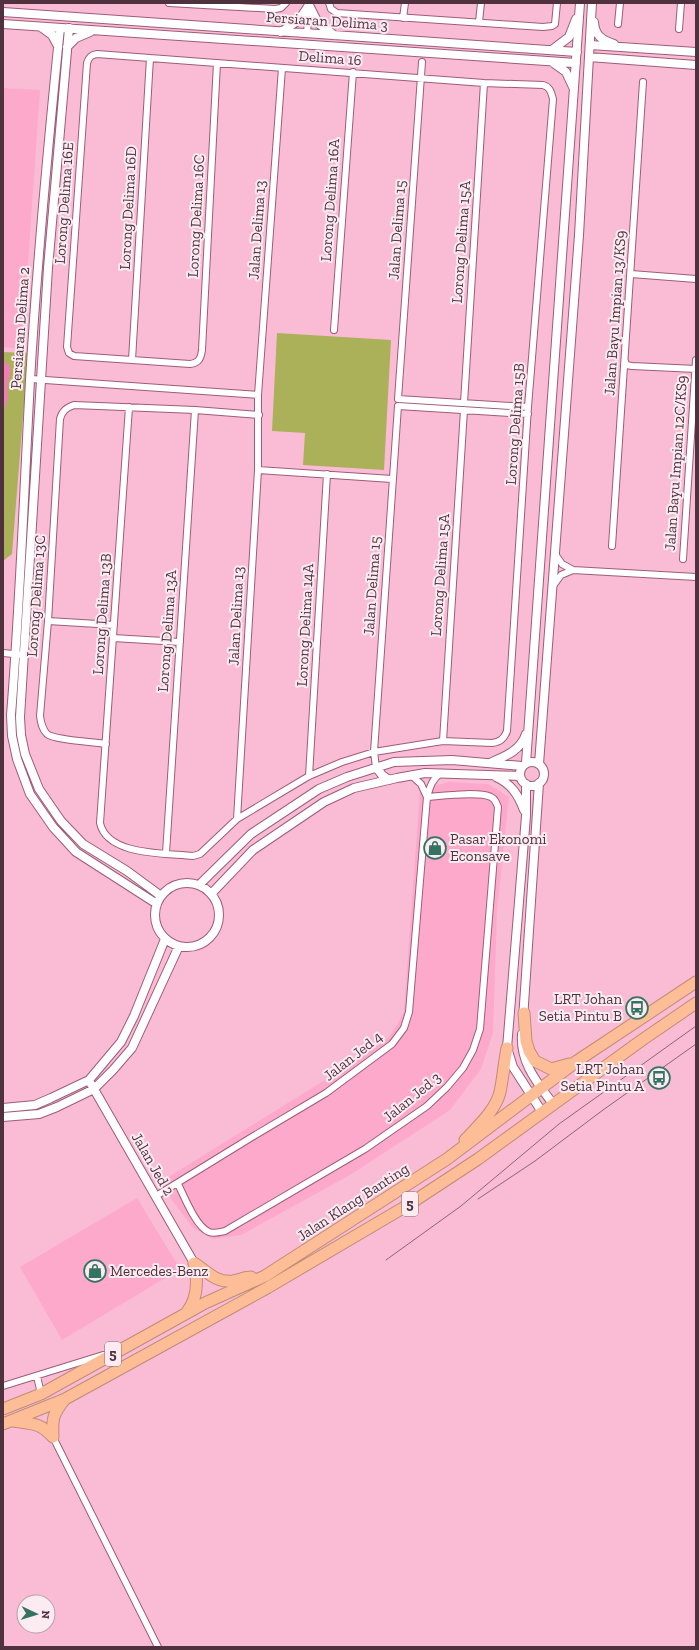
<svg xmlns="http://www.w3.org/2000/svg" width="699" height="1650" font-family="'Zilla Slab',serif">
<rect width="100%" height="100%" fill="#f9bcd4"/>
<path fill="#fca9cc" d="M3,88l37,2 -18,259 -19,-2z
M449,782l39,2 21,13 -12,114 -4,122 -12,36 -31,41 -100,65 -109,60 -28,4 -20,-11 -21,-28 -10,-19 203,-126 23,-17 9,-13 7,-14 16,-221z
M137,1198l43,71 -118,71 -42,-73z"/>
<path fill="#aab158" d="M277,333l114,7 -7,130 -81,-5 2,-32 -33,-2z
M3,352l25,1 -16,201 -9,7z"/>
<path fill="#f17fb3" d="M3,363h5l3,8 -4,13 1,14 -5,15z"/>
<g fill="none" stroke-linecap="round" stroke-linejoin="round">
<g stroke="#9f5b79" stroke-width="8">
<path id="street" d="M169,3l106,6 6,-1 5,-5
M329,3l2,6 6,4 206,14 9,-1 3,-2 2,-21
M403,18l2,-15
M479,22l2,-19
M618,24l2,-21
M679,29l2,-26
M307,33l2,-26
M422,62l-24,337 130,8
M631,274l65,5
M334,330l19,-258
M132,360l18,-302
M625,361l1,4 6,1 64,3
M31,379l227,16
M464,403l20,-320
M129,407l-29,416c7,33 66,30 93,33l7,-2 37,-35 72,-43 33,-14 32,-10 56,-9 13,-2 49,2c8,-1 12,-4 15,-12l21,-324 25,-308c-2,-7 -3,-12 -10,-14l-59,-2 -387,-29c-6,1 -8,3 -10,9l-20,284 2,6 5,3 116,8c9,-1 11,-6 12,-14l15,-287
M258,470l134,9
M612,546l31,-464
M555,554l7,10 11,6
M683,559l13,-199
M553,586l8,-11 12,-5 123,7
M48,621l66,4
M113,638l67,4
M3,653l21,2
M443,741l21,-331
M106,744c-12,-2 -52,-4 -59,-10 -5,-5 -6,-11 -7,-18l8,-95 12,-202c2,-8 6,-11 14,-14l121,5 64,5
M376,767l-2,-15 24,-346 130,8
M411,775l10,9 6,13
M309,776l18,-302
M237,819l21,-349v-75l24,-327
M166,853l29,-443
M178,1184c6,12 18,43 31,48 6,2 11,0 16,-1l140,-82 62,-43 20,-19 16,-19 10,-18 7,-21 18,-222c-2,-5 -3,-8 -7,-10 -13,-6 -50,-1 -64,0
M156,1196l96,-59 74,-44 66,-49 12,-16 5,-16 18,-215c3,-10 5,-18 14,-24
M37,1376l4,18
M3,1386l100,-31
M53,1437l105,210"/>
</g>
<g stroke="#9f5b79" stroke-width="10">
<path id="secondary" d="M309,5l9,18 16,12
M3,12l574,40
M594,22c1,14 8,18 20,22
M3,24l573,39
M41,27l11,8 6,11
M60,28c-12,117 -23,234 -30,352 -6,112 -10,224 -19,335l1,21 5,23 13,35 23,33 23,25 81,52
M69,28l-21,240 -28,449 1,18 4,19 14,35 22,32 22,23 44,27 34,25
M281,32l18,-12 10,-15
M590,45l106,7
M67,47l9,-9 14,-6
M552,50l17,-13 7,-18
M589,57l107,8
M552,62l14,10 7,15
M520 774a12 12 0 1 1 24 0a12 12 0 1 1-24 0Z
M492,762c14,-6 29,-12 34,-28
M526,763l54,-760
M539,764l40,-529 13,-232
M376,767l6,8 7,5
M496,777c15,7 22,17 28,33
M526,784v32l-19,232 6,19 29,45
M155 915a32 32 0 1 1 64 0a32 32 0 1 1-64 0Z
M199,885l52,-51 68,-45 28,-12 47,-15 58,-2 70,6
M211,894l42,-44 71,-48 30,-14 43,-10 28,-5 95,3
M523,1019l16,-236
M522,1034c-2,29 15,48 31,70
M91,1084l103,179
M3,1108l32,-3 16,-7 38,-18 32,-38 13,-26 31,-77
M3,1117l36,-3 18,-7 37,-18 19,-19 19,-22 47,-102"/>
</g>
<g stroke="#c08c78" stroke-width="13">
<path id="highway" d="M524,1013l2,28 3,10 6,10 16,8 18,-5
M465,1140c12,-13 31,-30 35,-48 3,-14 4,-29 7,-44
M194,1263c13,8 21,20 39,18 6,-1 12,-4 18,-4
M187,1312c11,-14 11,-32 7,-49
M3,1409l38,-15 164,-91 60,-27 182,-117 130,-98 119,-79
M13,1421c19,3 26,1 40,16
M3,1424l62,-25 42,-23 160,-88 141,-83 70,-46 164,-119 54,-37
M53,1437c-1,-19 0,-23 12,-38"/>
</g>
<use href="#street" stroke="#fff" stroke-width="6"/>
<use href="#secondary" stroke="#fff" stroke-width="8"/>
<use href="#highway" stroke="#fdbd96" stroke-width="11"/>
<path stroke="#8e6475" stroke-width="1" d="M478,1199l57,-38 68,-51 93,-66
M386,1260l75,-54 98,-82 137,-98"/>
</g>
<defs>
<g id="shop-ring" transform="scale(1.15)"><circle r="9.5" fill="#fcecf2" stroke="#337361" stroke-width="1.5"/><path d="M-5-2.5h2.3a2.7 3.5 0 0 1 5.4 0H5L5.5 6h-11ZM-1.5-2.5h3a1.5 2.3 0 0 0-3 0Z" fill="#337361"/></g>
<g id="bus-ring" transform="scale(1.15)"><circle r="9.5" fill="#fcecf2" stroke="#337361" stroke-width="1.5"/><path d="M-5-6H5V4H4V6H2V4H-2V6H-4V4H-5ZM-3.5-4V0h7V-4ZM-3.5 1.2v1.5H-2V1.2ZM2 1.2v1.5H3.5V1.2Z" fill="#337361"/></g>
</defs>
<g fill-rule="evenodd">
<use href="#shop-ring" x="435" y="848"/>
<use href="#bus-ring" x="637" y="1008"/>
<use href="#bus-ring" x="659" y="1078"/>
<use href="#shop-ring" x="95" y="1271"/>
</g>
<g text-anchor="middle" stroke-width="4" stroke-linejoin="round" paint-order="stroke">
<g fill="#fcecf2" stroke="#846a75" stroke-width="1">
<rect x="402" y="1192" width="16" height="24" rx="3"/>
<rect x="105" y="1342" width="16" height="24" rx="3"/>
</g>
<g font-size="14" font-weight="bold" fill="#50323f">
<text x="410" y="1209">5</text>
<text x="113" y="1359">5</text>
</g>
<g font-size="15" fill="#50323f" stroke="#fcecf2">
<text transform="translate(327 21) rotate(4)" y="5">Persiaran Delima 3</text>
<text transform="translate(330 58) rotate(4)" y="5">Delima 16</text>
<text transform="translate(330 200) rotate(-86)" y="5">Lorong Delima 16A</text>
<text transform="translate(64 203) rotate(-86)" y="5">Lorong Delima 16E</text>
<text transform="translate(128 208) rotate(-87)" y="5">Lorong Delima 16D</text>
<text transform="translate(196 216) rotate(-87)" y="5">Lorong Delima 16C</text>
<text transform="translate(257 230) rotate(-86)" y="5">Jalan Delima 13</text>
<text transform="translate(397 230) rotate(-86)" y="5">Jalan Delima 15</text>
<text transform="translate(461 242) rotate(-86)" y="5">Lorong Delima 15A</text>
<text transform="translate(615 313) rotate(-86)" y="5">Jalan Bayu Impian 13/KS9</text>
<text transform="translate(20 328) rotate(-86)" y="5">Persiaran Delima 2</text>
<text transform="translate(515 424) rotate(-86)" y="5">Lorong Delima 15B</text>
<text transform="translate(676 463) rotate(-86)" y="5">Jalan Bayu Impian 12C/KS9</text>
<text transform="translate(440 575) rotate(-86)" y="5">Lorong Delima 15A</text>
<text transform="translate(372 586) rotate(-86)" y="5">Jalan Delima 15</text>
<text transform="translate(36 596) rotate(-86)" y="5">Lorong Delima 13C</text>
<text transform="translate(102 614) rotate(-86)" y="5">Lorong Delima 13B</text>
<text transform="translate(236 616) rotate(-87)" y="5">Jalan Delima 13</text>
<text transform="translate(305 625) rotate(-87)" y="5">Lorong Delima 14A</text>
<text transform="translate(167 631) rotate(-86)" y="5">Lorong Delima 13A</text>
<text transform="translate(353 1056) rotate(-38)" y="5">Jalan Jed 4</text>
<text transform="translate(412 1097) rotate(-39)" y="5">Jalan Jed 3</text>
<text transform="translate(153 1164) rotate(60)" y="5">Jalan Jed 2</text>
<text transform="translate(353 1202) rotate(-33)" y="5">Jalan Klang Banting</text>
</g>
<g font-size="15" fill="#50323f" stroke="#fcecf2" text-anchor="start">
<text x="450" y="844">Pasar Ekonomi<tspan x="450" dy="17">Econsave</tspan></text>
<text x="622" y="1004" text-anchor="end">LRT Johan<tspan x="622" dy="17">Setia Pintu B</tspan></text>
<text x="644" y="1074" text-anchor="end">LRT Johan<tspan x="644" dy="17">Setia Pintu A</tspan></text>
<text x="110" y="1276">Mercedes-Benz</text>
</g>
</g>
<rect width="699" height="1650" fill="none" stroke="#50323f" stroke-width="8"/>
<g transform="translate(36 1614) rotate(94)"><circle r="19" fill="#fcecf2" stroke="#b7a2aa"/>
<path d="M0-3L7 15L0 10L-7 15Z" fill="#337361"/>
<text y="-6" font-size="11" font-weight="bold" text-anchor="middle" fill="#50323f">N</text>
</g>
</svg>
